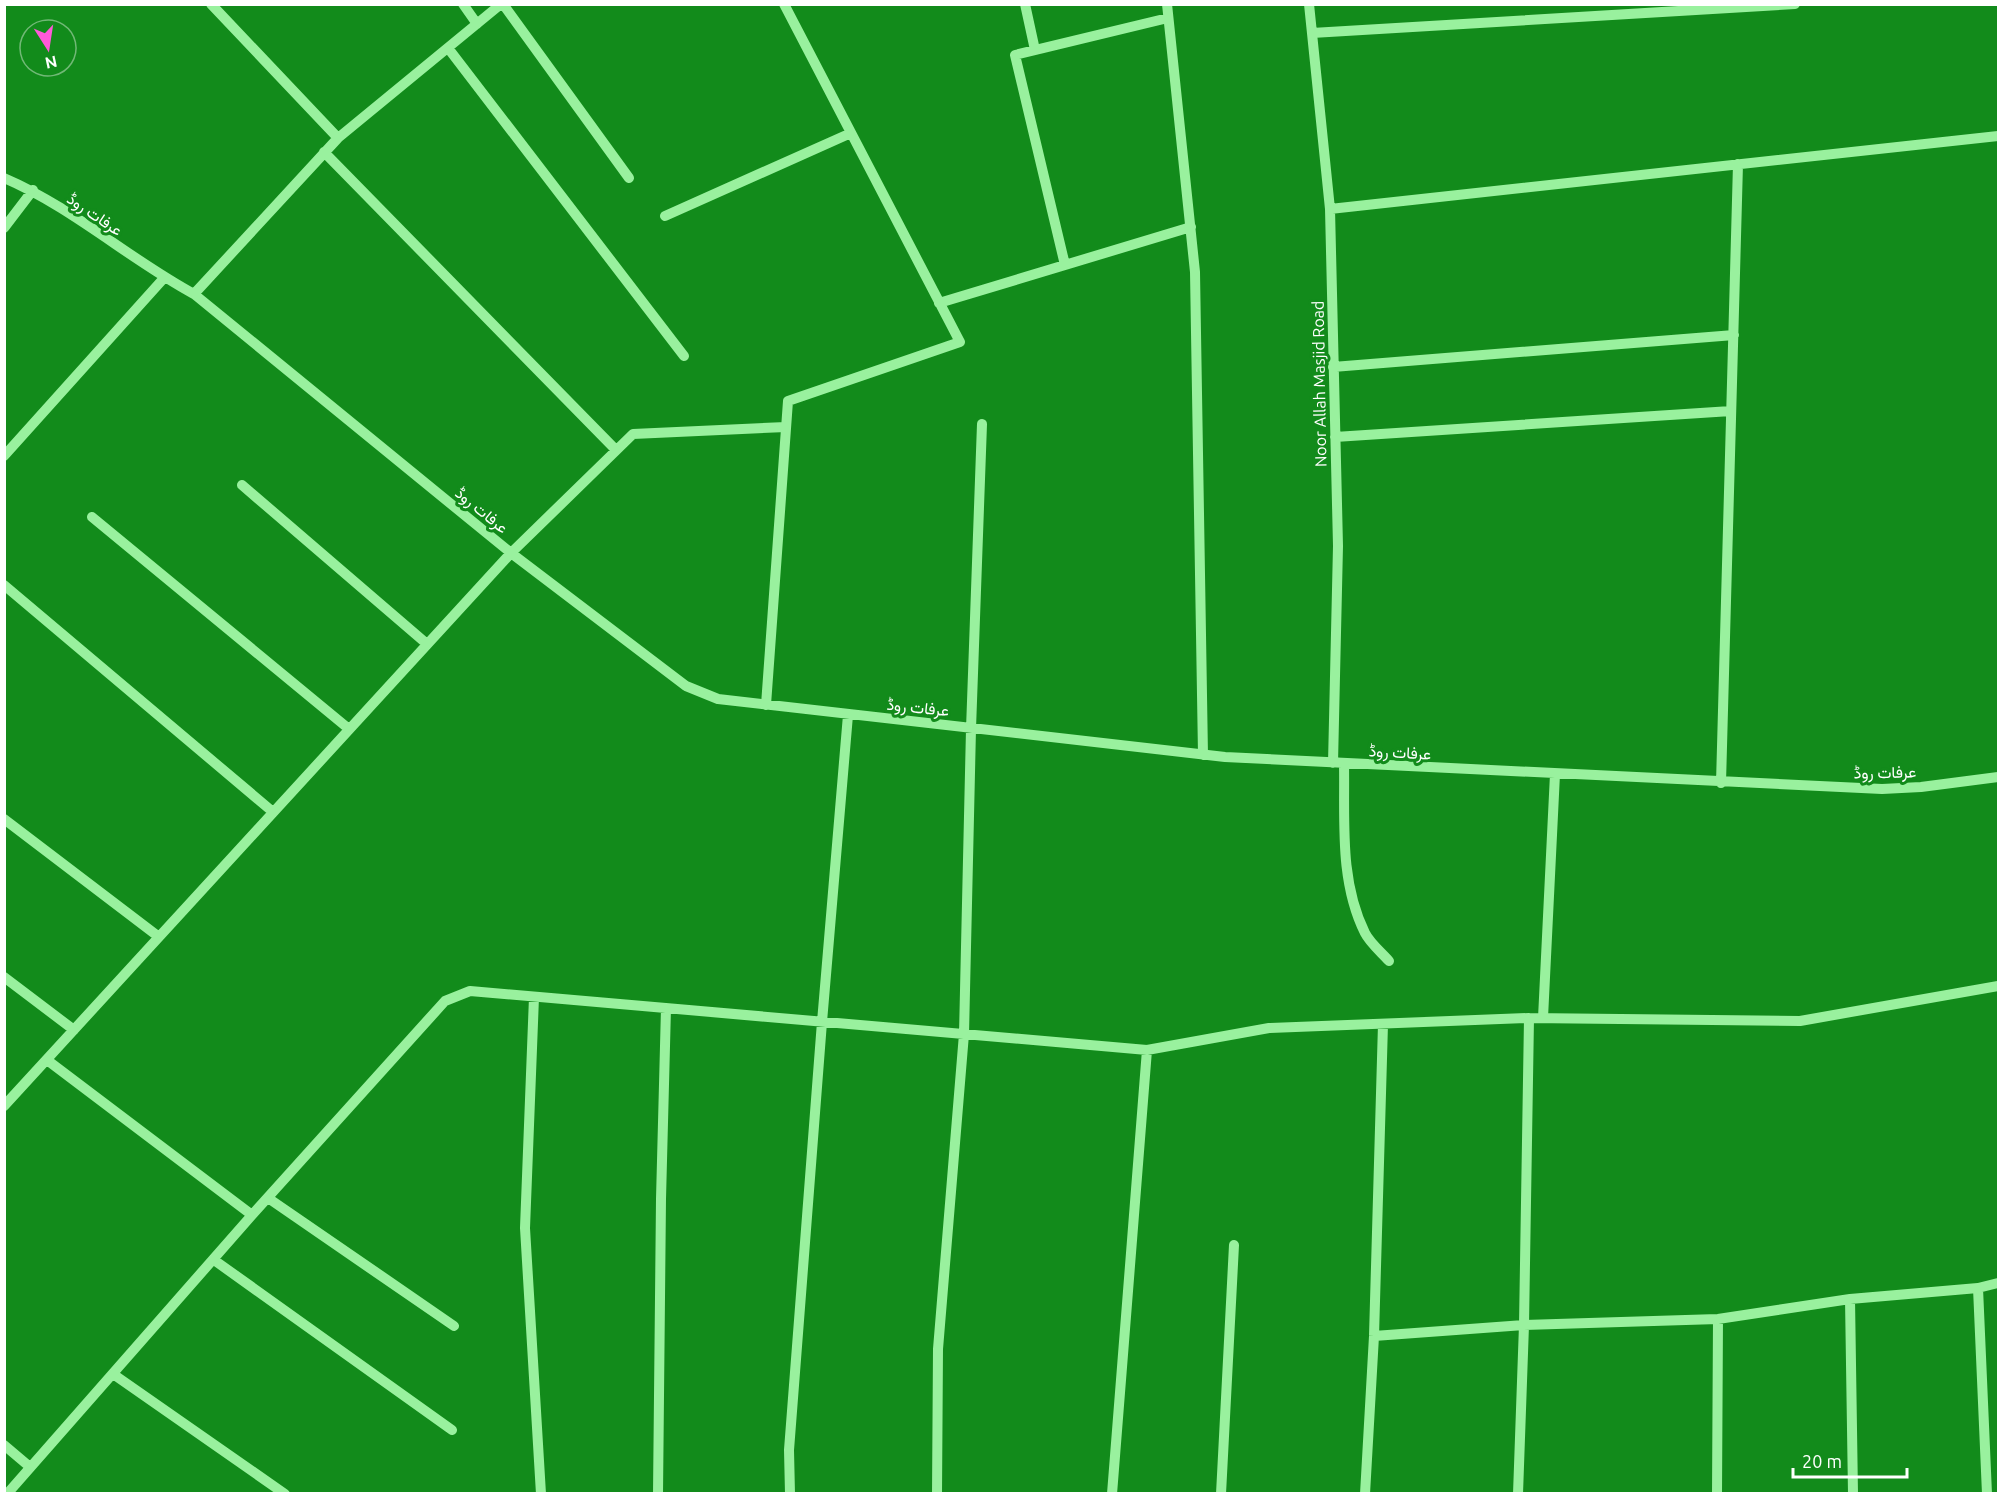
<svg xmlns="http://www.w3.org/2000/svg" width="2003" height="1498" font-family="Ubuntu,Vazirmatn,sans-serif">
<rect width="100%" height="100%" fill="#128b1b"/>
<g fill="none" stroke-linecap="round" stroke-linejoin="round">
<path stroke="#99f19e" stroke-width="10" d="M211,4l127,134
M463,4l14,20
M503,4l126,174
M1025,4l10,46
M1167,4l28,268 8,483
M1309,4l21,205 8,337 -5,217
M1312,33l483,-29
M448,48l236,308
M324,152l292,298
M4,178c68,29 125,81 190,116l317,259 175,133 32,13 507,58 657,32 39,-2 77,-10
M1330,209l668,-73
M665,216l186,-83
M4,228l29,-38
M1065,265l-50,-210 153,-37
M194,294l144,-156 163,-134
M939,303l252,-76
M1333,367l401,-32
M1335,437l396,-26
M4,456l160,-178
M242,485l185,159
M92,517l257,212
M4,585l269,227
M766,705l22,-304 172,-59 -176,-338
M1344,764c1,56 -5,117 21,169 5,10 16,19 24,28
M1721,783l17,-619
M4,819l155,118
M4,977l70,53
M534,997l-9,231 16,266
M1543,1018l12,-244
M47,1060l205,155
M4,1106l507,-553 122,-119 153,-7
M268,1198l186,128
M214,1260l238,170
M1978,1288l9,206
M1850,1299l3,195
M1374,1336l150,-11 194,-6 132,-20 128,-11 20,-5
M113,1374l172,120
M4,1445l26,22
M7,1494l245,-279 193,-214 25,-10 677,59 122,-22 260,-10 271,3 198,-35
M658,1494l3,-295 5,-191
M790,1494l-1,-44 33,-428 26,-307
M937,1494l1,-145 26,-315 7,-305 11,-305
M1112,1494l35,-444
M1221,1494l13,-249
M1365,1494l9,-158 9,-312
M1518,1494l6,-169 5,-307
M1717,1494l1,-175"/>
</g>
<g text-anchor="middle" stroke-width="6" stroke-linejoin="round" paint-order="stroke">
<g font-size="16" fill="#fff" stroke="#128b1b">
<text transform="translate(95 214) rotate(34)" y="6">عرفات روڈ</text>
<text transform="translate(1319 384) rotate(-91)" y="6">Noor Allah Masjid Road</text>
<text transform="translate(482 510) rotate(39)" y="6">عرفات روڈ</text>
<text transform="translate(918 707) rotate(6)" y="6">عرفات روڈ</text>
<text transform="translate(1400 752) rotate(3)" y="6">عرفات روڈ</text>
<text transform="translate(1885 772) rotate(-1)" y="6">عرفات روڈ</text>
</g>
</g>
<rect width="2003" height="1498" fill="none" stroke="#ffffff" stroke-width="12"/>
<g transform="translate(48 48) rotate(168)"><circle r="28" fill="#128b1b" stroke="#71b976" stroke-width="1.5"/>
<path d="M0-4.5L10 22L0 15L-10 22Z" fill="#ff59d9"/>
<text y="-9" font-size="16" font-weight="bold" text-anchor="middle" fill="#ffffff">N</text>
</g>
<path d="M1793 1468v9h114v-9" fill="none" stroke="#ffffff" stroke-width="3"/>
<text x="1802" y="1468" font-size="18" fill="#ffffff" stroke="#128b1b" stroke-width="4.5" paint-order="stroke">20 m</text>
</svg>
